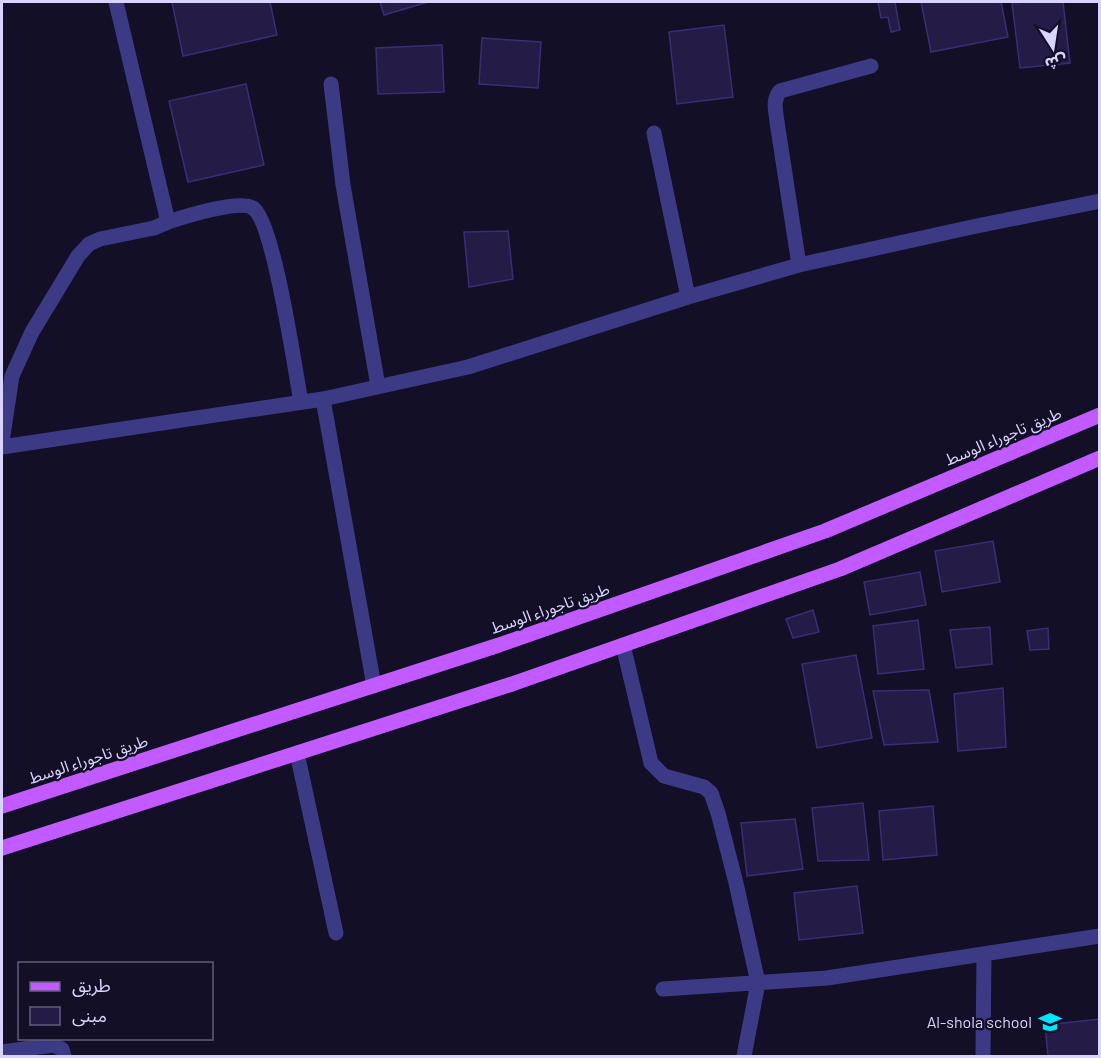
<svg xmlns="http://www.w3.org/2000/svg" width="1101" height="1058" font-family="Barlow,'Noto Sans Arabic',sans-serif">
<rect width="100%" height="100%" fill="#130f26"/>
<path fill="#241b47" stroke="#3b2d73" stroke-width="1.5" d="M172,2h98l7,33 -94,21z
M380,2h48l-44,13z
M878,2h17l5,28 -9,2 -3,-15 -7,1z
M921,2h80l7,35 -77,15z
M1027,2h36l7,61 -50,5 -8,-65z
M724,25l9,72 -56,7 -8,-72z
M482,38l59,4 -3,46 -59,-4z
M442,45l2,47 -66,2 -2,-46z
M246,84l18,81 -76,17 -19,-81z
M508,231l5,48 -44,8 -5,-55z
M993,541l7,41 -58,10 -7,-41z
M920,572l6,33 -56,10 -6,-33z
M813,610l6,22 -26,6 -7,-19z
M918,620l6,49 -46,5 -5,-48z
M990,627l2,37 -36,4 -6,-38z
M1048,628l1,21 -19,1 -3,-19z
M856,655l16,83 -55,10 -15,-84z
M1003,688l3,59 -48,4 -4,-57z
M929,690l9,52 -54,3 -11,-54z
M863,803l6,57 -51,1 -6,-53z
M933,806l4,49 -54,5 -4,-49z
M795,819l8,50 -56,7 -6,-53z
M857,886l6,47 -64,7 -5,-47z
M1100,1019v37h-52l-3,-31z"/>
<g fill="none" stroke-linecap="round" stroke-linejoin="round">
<path stroke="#3d3a85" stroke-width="15" d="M116,2l52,220c15,-5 72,-23 85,-14 21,14 42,162 48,194
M331,84l12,101 35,201
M654,133l34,164
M799,265l-22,-143c-1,-11 -5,-21 3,-31l91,-25
M323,399l51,287
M2,442l10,-66 20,-44 46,-76 11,-12 11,-5 54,-11 14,-6
M2,447l321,-48 145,-32 220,-70 111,-32 173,-38 128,-26
M623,645l28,118 13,13 40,11 7,6 7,20 18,70 22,100 -14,73
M297,753l39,180
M663,989l164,-11 273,-42
M2,1052l51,-7 9,4 2,7
M983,1056l1,-102"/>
<path stroke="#c25bff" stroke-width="15" d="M2,806l497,-161 326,-114 275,-116
M2,848l510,-164 328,-115 260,-111"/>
</g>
<defs>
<g id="school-bare" transform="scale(1.8)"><path d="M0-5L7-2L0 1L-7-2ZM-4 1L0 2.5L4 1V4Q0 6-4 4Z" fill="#00e5ff" stroke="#130f26" stroke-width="2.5" paint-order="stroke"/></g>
</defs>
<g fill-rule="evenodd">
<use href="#school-bare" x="1050" y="1022"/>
</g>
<g text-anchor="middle" stroke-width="4.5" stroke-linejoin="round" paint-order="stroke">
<g font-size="16" fill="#d9d4ff" stroke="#130f26">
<text transform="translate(1003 436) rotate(-23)" y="6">طريق تاجوراء الوسط</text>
<text transform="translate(550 608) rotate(-19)" y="6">طريق تاجوراء الوسط</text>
<text transform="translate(88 759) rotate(-18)" y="6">طريق تاجوراء الوسط</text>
</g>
<g font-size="16" fill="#d9d4ff" stroke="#130f26" text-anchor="end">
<text x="1032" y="1028">Al-shola school</text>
</g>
</g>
<rect width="1101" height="1058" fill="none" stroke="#d9d4ff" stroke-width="6"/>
<rect x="18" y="962" width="195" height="78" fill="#130f26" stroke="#625e7d" stroke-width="1.5"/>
<rect x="30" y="982" width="30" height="9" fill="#c25bff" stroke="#625e7d" stroke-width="1.5"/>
<text x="72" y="992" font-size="18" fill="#d9d4ff">طريق</text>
<rect x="30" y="1007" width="30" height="18" fill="#241b47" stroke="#625e7d" stroke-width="1.5"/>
<text x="72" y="1022" font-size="18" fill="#d9d4ff">مبنى</text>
<g transform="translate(1053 48) rotate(168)" stroke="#130f26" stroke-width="4.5" paint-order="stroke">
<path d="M0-4.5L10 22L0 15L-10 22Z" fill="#d9d4ff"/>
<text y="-9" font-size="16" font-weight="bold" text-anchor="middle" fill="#d9d4ff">ش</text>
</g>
</svg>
